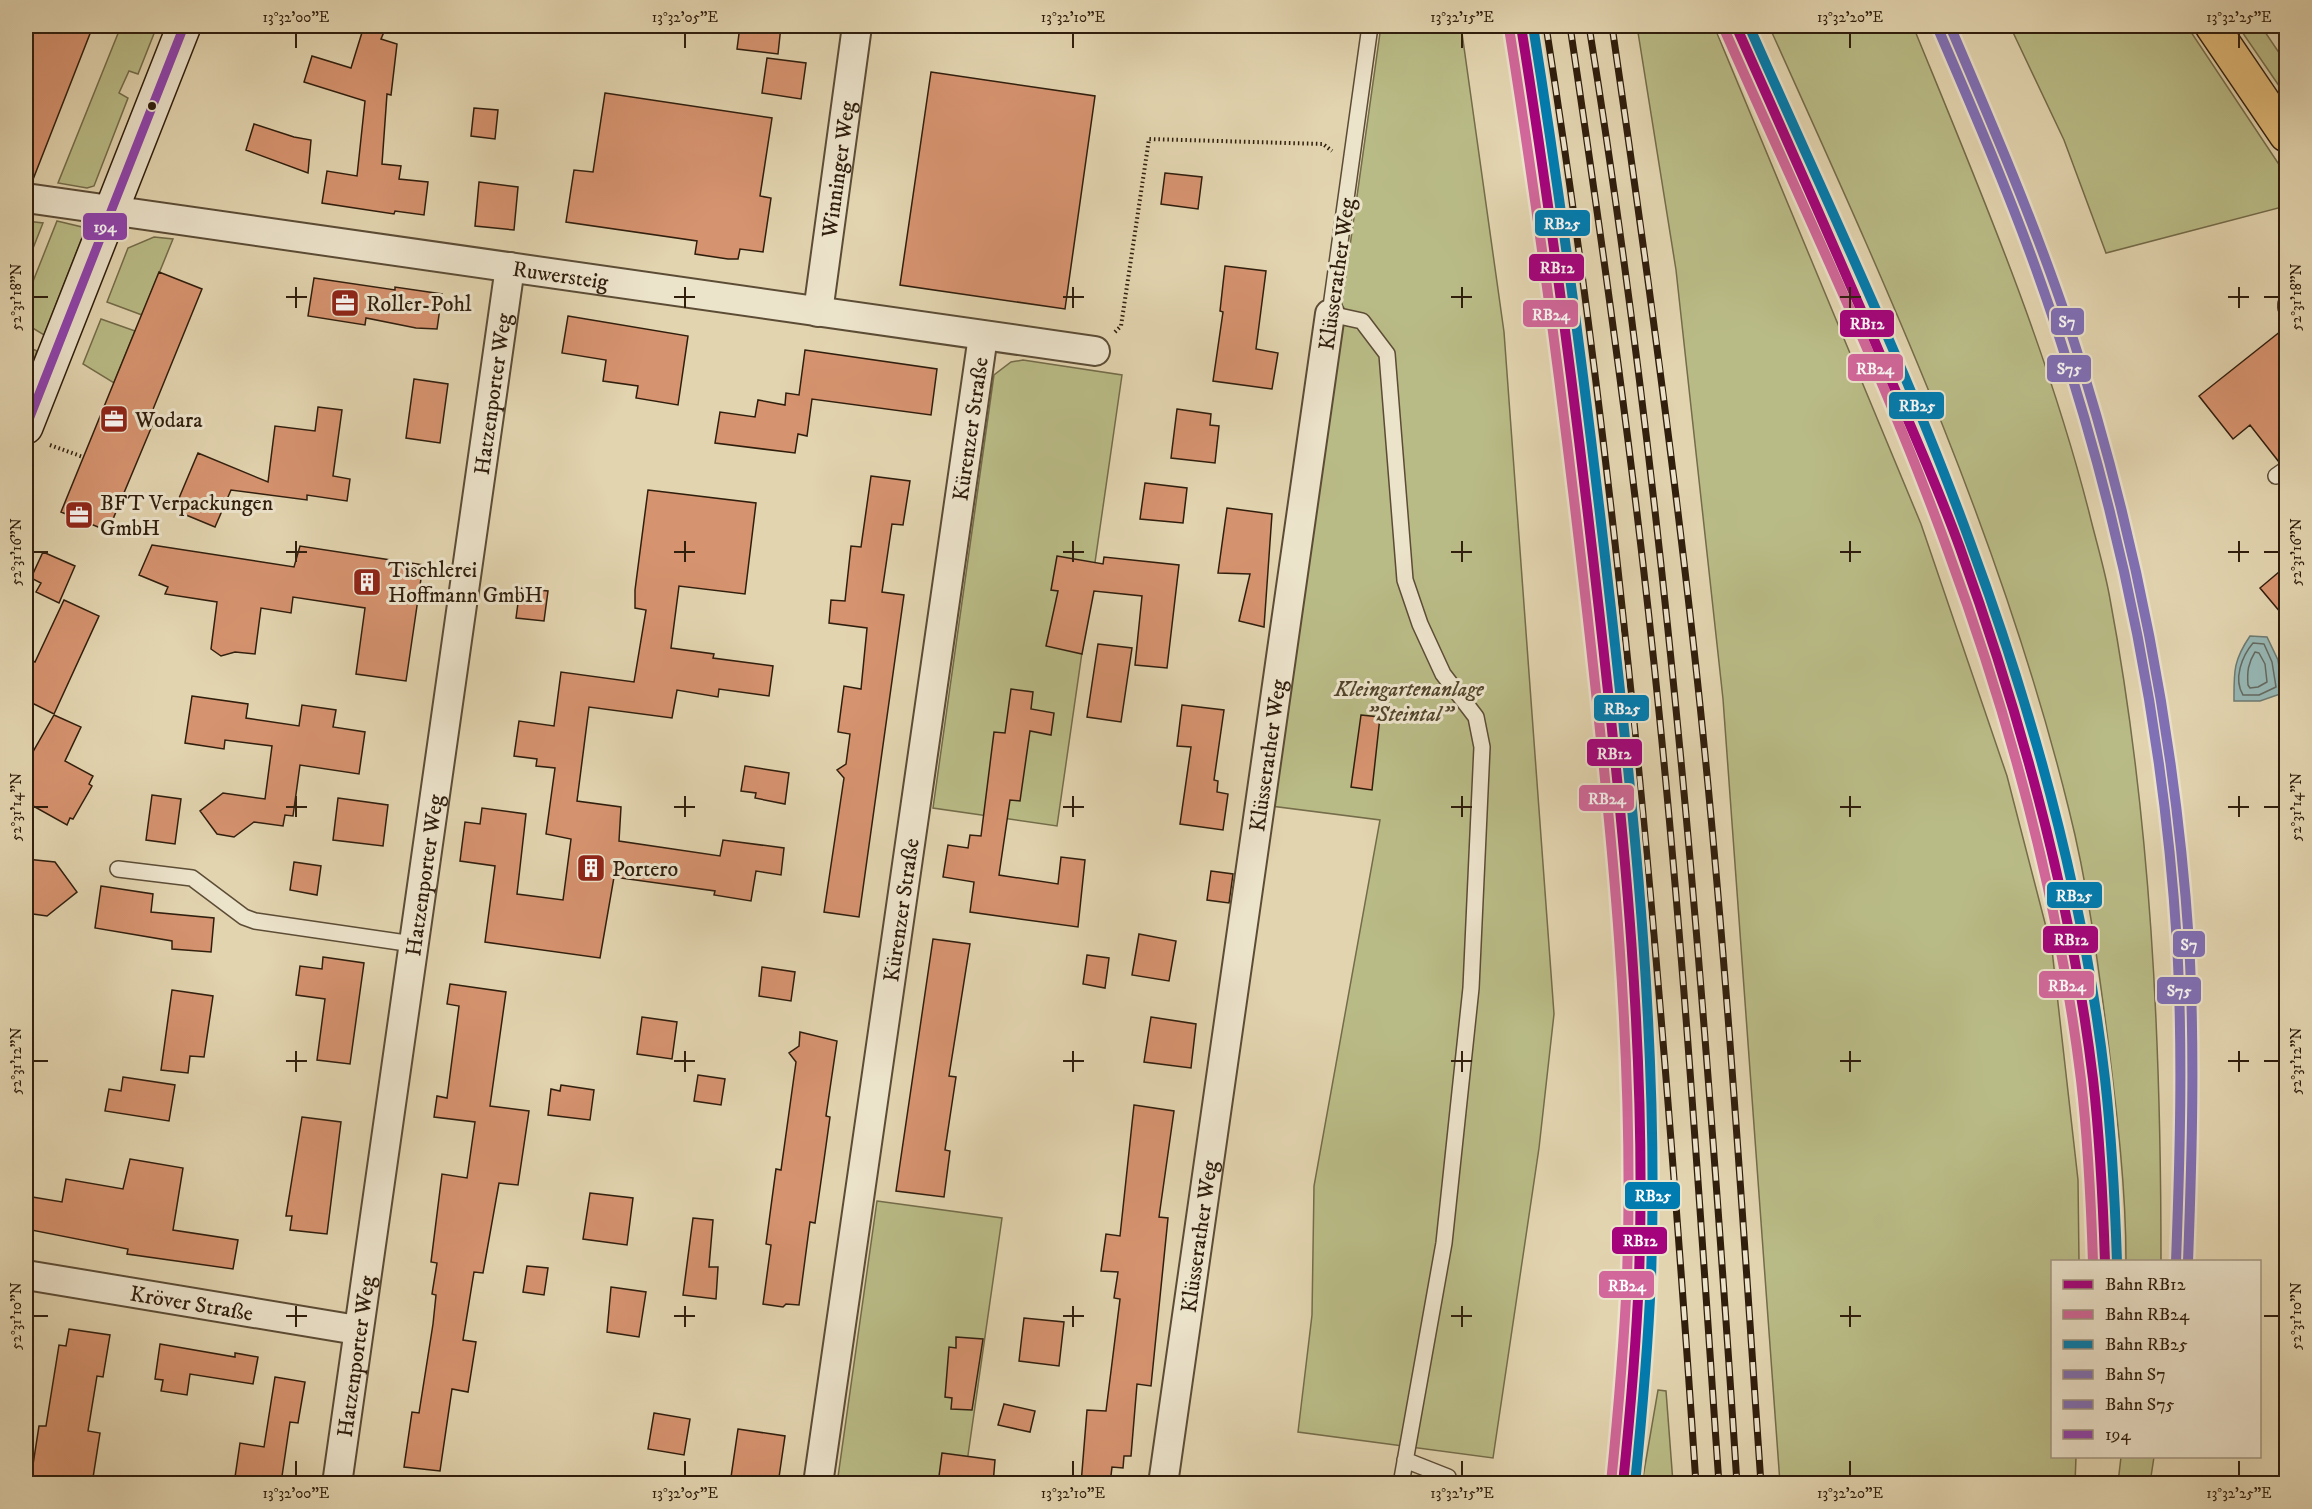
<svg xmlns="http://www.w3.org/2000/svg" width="2312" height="1509" font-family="'IM FELL DW Pica',serif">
<rect width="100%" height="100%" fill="#e2d4af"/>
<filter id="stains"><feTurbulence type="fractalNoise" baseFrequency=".00333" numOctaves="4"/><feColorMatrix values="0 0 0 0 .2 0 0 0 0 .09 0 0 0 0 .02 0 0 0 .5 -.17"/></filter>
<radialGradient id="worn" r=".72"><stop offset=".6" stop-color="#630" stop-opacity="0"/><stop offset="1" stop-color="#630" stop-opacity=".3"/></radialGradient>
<path fill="#b9bb86" stroke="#746c4a" stroke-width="1.5" d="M121,26h36l-19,48 -9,-3 -10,22 9,5 -34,88 -7,2 -29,-5z
M1381,26h80l43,306 50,682 -15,134 -46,310 -195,-26 14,-117 2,-129 66,-366 -109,-14z
M1637,26h77l207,498 86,252 45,174 26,230 1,81 -27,1v194l24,1 -1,26h-295l-57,-784 -47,-429z
M1769,26h144c65,159 133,318 176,486 7,29 16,58 21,87 41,219 51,441 51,662h-35c0,-73 -9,-147 -18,-220 -10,-77 -20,-156 -39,-231 -67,-273 -185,-529 -300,-784z
M2010,26h177l99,149v31l-180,47 -42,-113z
M2238,26h23l25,37v33z
M26,221l17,2 -17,43z
M57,221l25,6 2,6 -40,102 -18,-11v-25z
M154,237l19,2 -31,76 -35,-13 21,-54z
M101,319l34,12 -21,52 -31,-19z
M26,346l11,5 -11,31z
M1023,360l99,15 -65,451 -124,-18 61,-433 17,-13z
M877,1201l125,17 -38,265 -127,1z
M1658,1390l8,1 7,92h-31z
M2121,1457h33l-4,26h-32z"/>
<path fill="#97b7b4" stroke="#6e7a71" stroke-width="1.5" d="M2250,636l17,1 11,23 5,33 -23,8h-26c0,-29 -1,-40 16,-65z"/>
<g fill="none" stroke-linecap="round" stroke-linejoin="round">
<path stroke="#646a60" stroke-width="1.5" d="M2253,643l11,1 8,18 4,25 -17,8h-16c-10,-16 -1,-39 10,-52z
M2255,652l4,1 6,11 2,18 -9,5 -8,1 -2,-3c-1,-13 0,-22 7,-33z"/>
</g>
<path fill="#d6936f" stroke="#301e0d" stroke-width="1.5" d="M26,26h67l-61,156h-6z
M364,26l20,6 -3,7 16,5 -6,51 -4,-1 -5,70 19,2 -2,13 29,3 -4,33 -29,-4 -1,3 -72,-11 5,-32 30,5 8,-75 -61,-19 8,-26 39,12z
M740,26h41l-3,28 -41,-5z
M767,58l39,5 -5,36 -39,-6z
M931,72l164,24 -30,213 -165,-24z
M605,93l167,25 -12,78 11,2 -8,54 -23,-3 -2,10h-10l-33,-5 2,-13 -131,-19 8,-52 19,2z
M474,108l24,2 -3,29 -24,-3z
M254,124l40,13 17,3 -3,33 -62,-23z
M1165,173l37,4 -4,32 -37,-5z
M479,182l39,5 -4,43 -39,-4z
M1225,266l41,5 -10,78 22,4 -6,36 -59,-8 10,-69 -3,-1z
M159,272l43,17 -55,135 5,2 -44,105 -47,-19z
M314,278l81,12v-3l47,7 -5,35 -21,-1 -50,-10 -1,7 -57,-9z
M568,316l120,20 -10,69 -42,-7 2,-12 -35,-5 3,-21 -44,-7z
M2286,327v132l-7,3 -29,-37 -17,14 -34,-43z
M805,350l132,19 -6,46 -119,-16 -5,37 -9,-2 -3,19 -80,-10 5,-31 35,5 3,-17 27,5 1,-12 13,2z
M414,379l34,5 -8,59 -34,-5z
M318,407l24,3 -9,66 17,3 -3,22 -40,-6v5l-76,-10 -16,37 -41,-17 24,-57 70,29 7,-56 40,5z
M1177,409l34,5 -1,11 9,1 -4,37 -44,-5z
M871,476l39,5 -7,44 -11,-1 -10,68 22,3 -45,322 -35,-5 20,-134 -7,-8 9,-6 4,-30 -12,-2 6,-46 17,3 6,-61 -38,-5 2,-23 14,1 6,-55 10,1z
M1145,483l42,5 -4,35 -43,-4z
M648,490l108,13 -11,91 -66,-8 -8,62 43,6 -1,4 60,8 -4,30 -50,-7 -1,8 -41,-7 -5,28 -83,-11 -12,94 44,6 -2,34 101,15 3,-16 61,8 -3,27 -25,-4 -5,30 -37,-6 1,-4 -101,-14 -14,81 -115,-16 10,-76 -35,-5 5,-39 15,2 2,-16 44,6 -9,80 46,6 8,-61 -25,-5 9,-66 -19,-2 1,-7 -23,-3 5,-35 35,5 7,-54 73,10 12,-72 -11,-2v-18z
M1227,508l45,6 -8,113 -25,-6 11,-47 -32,-1z
M152,545l142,22 6,-21 123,19 -17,116 -50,-7 9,-66 -72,-11 -2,16 -30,-5 -6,46 -20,-2 -14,4 -10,-7 6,-47 -52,-8 3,-7 -29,-12z
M43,552l32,14 -16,37 -23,-11 5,-9 -10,-5z
M1057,556l46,8 1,-7 75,8 -12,103 -32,-3 7,-69 -48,-5 -12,63 -36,-8 12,-55 -7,-1z
M2286,566v53l-26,-31z
M520,588l28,3 -4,30 -28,-3z
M64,600l35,16 -45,98 -28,-14v-42l9,4z
M1098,644l34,4 -11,74 -34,-5z
M1011,689l22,3 -2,17 23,4 -3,22 -21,-4 -10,70 -10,-1 -11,75 59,9 3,-27 24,3 -7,67 -108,-15 4,-30 -31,-5 5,-32 20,3 2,-13 11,1 13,-104 11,1z
M192,696l56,8 -2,14 53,8 3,-21 34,5 -3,17 32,5 -6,42 -59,-9 -7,51 -8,-1 -2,11 -29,-4 -20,15 -17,-3 -17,-23 23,-18 42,6 7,-53 -47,-6 -1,9 -39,-6z
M1182,705l42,5 -10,70 4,1 -1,11 11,2 -5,36 -43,-6 11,-77 -14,-1z
M54,715l27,12 -16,34 28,15 -4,8 3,2 -19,33 -3,-1 -3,7 -41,-23v-38z
M1361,715l19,2 -8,73 -21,-3z
M745,766l44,7 -4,31 -30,-6 1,-5 -15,-2z
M152,795l29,4 -6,45 -29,-4z
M338,798l50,7 -5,41 -50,-6z
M26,859l29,3 22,30 -30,24 -21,-3z
M294,862l27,4 -4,29 -27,-5z
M1211,871l22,3 -4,29 -22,-3z
M101,886l52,8 -2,18 63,6 -3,34 -39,-3v-8l-77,-13z
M1139,934l37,7 -7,40 -37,-6z
M933,939l37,5 -21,132 7,1 -11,73 5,1 -6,46 -48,-6z
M1087,955l22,3 -4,30 -22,-4z
M323,957l41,6 -14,101 -33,-4 8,-61 -29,-4 4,-29 22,3z
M762,967l33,5 -4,29 -32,-5z
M450,984l56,8 -16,114 39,5 -11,74 -19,-2 -16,90 -9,-1 -11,68 13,2 -8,50 -16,-3 -12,82 -36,-4 8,-55 7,1 14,-89 3,-29 -4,-1 5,-31 -6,-1 11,-88 25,4 8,-56 -41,-5 3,-21 10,2 12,-92 -12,-2z
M172,990l41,6 -9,61 -14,-1 -2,17 -27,-3z
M642,1017l35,5 -5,37 -35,-5z
M1151,1017l45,7 -5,44 -47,-6z
M800,1032l37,9 -11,75 4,1 -6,43 -9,63 -5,-1 -11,83 -13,-1 -3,3 -20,-3 8,-59 -5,-1 10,-75 5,1 15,-108 -7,-9 10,-7z
M698,1075l27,4 -4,26 -27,-4z
M123,1077l52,8 -6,36 -64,-10 4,-22 12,2z
M561,1085l33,5 -4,30 -42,-5 3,-26 9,2z
M1134,1105l40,6 -15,106 9,1 -17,168 -14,-2 -6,72h-7l-1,12 -11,-1 -2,17h-29l6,-74 19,1 14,-112 -6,-1 4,-26 -17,-1 5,-37 14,2z
M302,1117l39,5 -14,112 -37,-4 2,-14h-6z
M130,1159l53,9 -10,62 65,10 -5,29 -106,-15 1,-5 -102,-20v-33l36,6 4,-23 57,10z
M590,1193l43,5 -6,47 -44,-6z
M693,1218l20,2 -4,47h9l-2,32 -33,-4z
M527,1266l21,2 -4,27 -21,-3z
M611,1287l35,5 -7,45 -32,-5z
M1024,1318l40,4 -5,44 -40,-5z
M69,1329l41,6 -7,42 -6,-1 -9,55 12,2 -8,51h-62l9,-58h7l13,-81 7,1z
M956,1337l27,2 -11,71 -21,-1 1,-11 -7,-1 4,-50 7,1z
M160,1344l75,13v-4l23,4 -5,27 -63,-10 -3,21 -26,-4 2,-11 -8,-1z
M275,1377l30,5 -7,41 -8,-1 -9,61 -22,-2v3h-25l6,-41 24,4z
M1004,1404l31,7 -5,21 -32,-7z
M654,1413l36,6 -6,36 -36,-6z
M738,1429l47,7 -7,48h-48z
M942,1453l53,7 -2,24h-55z"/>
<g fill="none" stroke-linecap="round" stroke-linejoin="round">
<g stroke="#5c4c36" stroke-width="18">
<path id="lane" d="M1370,26l-40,288 32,7 25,33 18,226 15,44 23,50 33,43 6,30 -11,241 -27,255 -43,241
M2286,304v4
M2276,476l10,-7
M118,869l74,9 52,39 11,4 158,23
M1405,1460l43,17 1,7"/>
</g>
<g stroke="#5c4c36" stroke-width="32">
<g id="street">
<path id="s1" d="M26,198l1069,153"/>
<path id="s2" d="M818,312l39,-286"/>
<path id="s3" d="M26,1275l331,55"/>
<path id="s4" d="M337,1484l173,-1217"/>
<path id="s5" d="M818,1484l165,-1148"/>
<path id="s6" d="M1163,1484l167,-1170"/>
</g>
</g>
<g stroke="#301e0d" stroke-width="36">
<path id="secondary" d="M26,427l158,-401"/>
</g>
<g stroke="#301e0d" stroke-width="36">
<path id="primary" d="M2212,26l74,109"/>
</g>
<path stroke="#301e0d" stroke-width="4" stroke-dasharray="1.5 3" stroke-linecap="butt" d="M1115,332l6,-6 28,-187 174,5 9,7
M50,445l33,12"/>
<use href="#lane" stroke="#ece3cb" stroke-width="15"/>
<use href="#street" stroke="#ece3cb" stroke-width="28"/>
<use href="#secondary" stroke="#ece3cb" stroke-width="33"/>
<use href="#primary" stroke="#e1ba78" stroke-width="33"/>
<g stroke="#301e0d" stroke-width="7">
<path id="rail" d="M1546,26c76,483 117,970 150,1458
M1570,26c34,228 66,456 89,686 26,257 42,514 60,772
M1589,26c78,482 116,970 148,1458
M1612,26c33,226 64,451 88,679 27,259 43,519 61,779"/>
</g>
<use href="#rail" stroke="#ece3cb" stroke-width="4.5" stroke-dasharray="14" stroke-linecap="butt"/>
<g stroke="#ece3cb" stroke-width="14">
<path id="bus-1" d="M26,427l158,-401"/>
</g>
<use href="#bus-1" stroke="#8e44ad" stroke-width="9"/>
<g stroke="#ece3cb" stroke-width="15">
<path id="rail-1" d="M1521,26c31,194 56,389 78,584 25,221 48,445 40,668 -3,69 -9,137 -16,206
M1736,26c53,119 107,239 157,359 23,54 47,108 67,163 62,172 111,349 133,531 7,61 10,122 12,183"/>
</g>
<g stroke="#ece3cb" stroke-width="15">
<path id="rail-2" d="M1509,28c31,194 56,388 78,583 25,221 48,444 40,667 -3,68 -9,136 -16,205
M1725,31c76,172 159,343 223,520 63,171 111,348 133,529 7,60 10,121 12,182"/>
</g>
<g stroke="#ece3cb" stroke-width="15">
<path id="rail-3" d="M1533,26c31,194 56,388 78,583 25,222 48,446 40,669 -3,69 -9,137 -16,206
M1749,26c75,170 157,340 221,516 64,173 114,354 135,537 7,61 10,122 12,183"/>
</g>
<g stroke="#ece3cb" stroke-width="15">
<path id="rail-4" d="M1950,26c42,98 84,196 118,297 65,199 107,410 121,619 6,107 3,213 -1,320"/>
</g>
<g stroke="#ece3cb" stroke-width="15">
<path id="rail-5" d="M1939,31c42,97 84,195 117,296 66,198 108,408 121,616 6,107 3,212 -1,319"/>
</g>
<use href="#rail-1" stroke="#a5027d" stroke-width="10"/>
<use href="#rail-2" stroke="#d2679b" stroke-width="10"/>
<use href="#rail-3" stroke="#007cb0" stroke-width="10"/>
<use href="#rail-4" stroke="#8070b7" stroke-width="10"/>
<use href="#rail-5" stroke="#8070b7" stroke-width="10"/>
</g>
<path fill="none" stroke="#301e0d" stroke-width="2" d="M296,33v15M685,33v15M1073,33v15M1462,33v15M1850,33v15M2239,33v15M296,287v21M685,287v21M1073,287v21M1462,287v21M1850,287v21M2239,287v21M33,297h15M286,297h21M674,297h21M1063,297h21M1451,297h21M1840,297h21M2228,297h21M2264,297h15M296,541v21M685,541v21M1073,541v21M1462,541v21M1850,541v21M2239,541v21M33,552h15M286,552h21M674,552h21M1063,552h21M1451,552h21M1840,552h21M2228,552h21M2264,552h15M296,796v21M685,796v21M1073,796v21M1462,796v21M1850,796v21M2239,796v21M33,807h15M286,807h21M674,807h21M1063,807h21M1451,807h21M1840,807h21M2228,807h21M2264,807h15M296,1051v21M685,1051v21M1073,1051v21M1462,1051v21M1850,1051v21M2239,1051v21M33,1061h15M286,1061h21M674,1061h21M1063,1061h21M1451,1061h21M1840,1061h21M2228,1061h21M2264,1061h15M296,1306v21M685,1306v21M1073,1306v21M1462,1306v21M1850,1306v21M33,1316h15M286,1316h21M674,1316h21M1063,1316h21M1451,1316h21M1840,1316h21M2264,1316h15M296,1461v15M685,1461v15M1073,1461v15M1462,1461v15M1850,1461v15M2239,1461v15"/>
<defs>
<g id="office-square" transform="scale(1.5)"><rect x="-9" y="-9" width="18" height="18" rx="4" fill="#8f2418" stroke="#ece3cb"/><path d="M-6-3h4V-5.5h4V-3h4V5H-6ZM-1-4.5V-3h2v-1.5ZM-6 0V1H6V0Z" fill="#fff"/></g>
<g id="building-square" transform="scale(1.5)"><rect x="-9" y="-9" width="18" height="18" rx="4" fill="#8f2418" stroke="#ece3cb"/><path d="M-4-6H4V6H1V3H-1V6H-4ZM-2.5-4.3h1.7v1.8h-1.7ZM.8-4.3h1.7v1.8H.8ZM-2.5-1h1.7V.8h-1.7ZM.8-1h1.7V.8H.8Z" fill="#fff"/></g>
</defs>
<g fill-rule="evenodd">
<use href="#office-square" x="345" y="303"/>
<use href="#office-square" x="114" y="419"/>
<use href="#office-square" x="79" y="515"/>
<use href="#building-square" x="367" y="582"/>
<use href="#building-square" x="591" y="868"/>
</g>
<circle fill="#301e0d" stroke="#ece3cb" stroke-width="2" cx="152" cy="106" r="5"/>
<g text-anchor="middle" stroke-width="6" stroke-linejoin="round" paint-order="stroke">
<g font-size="22" fill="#301e0d" stroke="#ece3cb">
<text dy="8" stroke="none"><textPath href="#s2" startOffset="144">Winninger Weg</textPath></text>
<text dy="8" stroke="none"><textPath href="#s1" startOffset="540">Ruwersteig</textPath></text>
<text transform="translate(1336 274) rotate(-82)" y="8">Klüsserather Weg</text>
<text dy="8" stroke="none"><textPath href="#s4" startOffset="1101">Hatzenporter Weg</textPath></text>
<text dy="8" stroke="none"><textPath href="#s5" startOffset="1066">Kürenzer Straße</textPath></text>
<text dy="8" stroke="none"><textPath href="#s6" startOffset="736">Klüsserather Weg</textPath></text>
<text dy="8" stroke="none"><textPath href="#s4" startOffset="615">Hatzenporter Weg</textPath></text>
<text dy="8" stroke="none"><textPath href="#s5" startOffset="580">Kürenzer Straße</textPath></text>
<text dy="8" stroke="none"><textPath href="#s6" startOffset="250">Klüsserather Weg</textPath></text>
<text dy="8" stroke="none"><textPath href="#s3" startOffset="168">Kröver Straße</textPath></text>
<text dy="8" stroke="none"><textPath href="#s4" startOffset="129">Hatzenporter Weg</textPath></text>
</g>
<g font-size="22" fill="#301e0d" stroke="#ece3cb" text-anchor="start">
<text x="366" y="311">Roller-Pohl</text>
<text x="135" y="427">Wodara</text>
<text x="100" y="510">BFT Verpackungen<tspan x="100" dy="25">GmbH</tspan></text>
<text x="388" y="577">Tischlerei<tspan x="388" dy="25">Hoffmann GmbH</tspan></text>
<text x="612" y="876">Portero</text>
</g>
<g font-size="22" font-style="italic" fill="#52452b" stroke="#ece3cb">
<text x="1409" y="696">Kleingartenanlage<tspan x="1409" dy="25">"Steintal"</tspan></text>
</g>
</g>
<g stroke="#ece3cb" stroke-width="2">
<rect x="1534" y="209" width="57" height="28" rx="6" fill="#007cb0"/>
<rect x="82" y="212" width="46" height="29" rx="6" fill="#8e44ad"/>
<rect x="1528" y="253" width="57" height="29" rx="6" fill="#a5027d"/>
<rect x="1522" y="299" width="57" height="29" rx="6" fill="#d2679b"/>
<rect x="2050" y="307" width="35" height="29" rx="6" fill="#8070b7"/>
<rect x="1839" y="309" width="56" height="29" rx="6" fill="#a5027d"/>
<rect x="1847" y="353" width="57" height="29" rx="6" fill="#d2679b"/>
<rect x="2046" y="354" width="46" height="29" rx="6" fill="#8070b7"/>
<rect x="1888" y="391" width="57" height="29" rx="6" fill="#007cb0"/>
<rect x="1593" y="694" width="57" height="28" rx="6" fill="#007cb0"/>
<rect x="1586" y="738" width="57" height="29" rx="6" fill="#a5027d"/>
<rect x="1578" y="784" width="57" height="28" rx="6" fill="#d2679b"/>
<rect x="2046" y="881" width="57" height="28" rx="6" fill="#007cb0"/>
<rect x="2042" y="925" width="57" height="29" rx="6" fill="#a5027d"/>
<rect x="2172" y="930" width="34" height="28" rx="6" fill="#8070b7"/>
<rect x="2038" y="970" width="57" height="29" rx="6" fill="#d2679b"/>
<rect x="2156" y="976" width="46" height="29" rx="6" fill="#8070b7"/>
<rect x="1624" y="1181" width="57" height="29" rx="6" fill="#007cb0"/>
<rect x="1611" y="1226" width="57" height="29" rx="6" fill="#a5027d"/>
<rect x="1598" y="1270" width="57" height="29" rx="6" fill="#d2679b"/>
</g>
<g font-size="16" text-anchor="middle" font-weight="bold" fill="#fff">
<text x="1562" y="229">RB25</text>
<text x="105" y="232">194</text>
<text x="1557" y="273">RB12</text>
<text x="1551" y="320">RB24</text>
<text x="2067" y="327">S7</text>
<text x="1867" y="329">RB12</text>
<text x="1875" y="374">RB24</text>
<text x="2069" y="374">S75</text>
<text x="1917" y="411">RB25</text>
<text x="1622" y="714">RB25</text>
<text x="1614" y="759">RB12</text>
<text x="1607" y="804">RB24</text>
<text x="2074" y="901">RB25</text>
<text x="2071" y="945">RB12</text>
<text x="2189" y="950">S7</text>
<text x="2067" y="991">RB24</text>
<text x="2179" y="996">S75</text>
<text x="1653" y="1201">RB25</text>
<text x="1640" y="1246">RB12</text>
<text x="1627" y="1291">RB24</text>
</g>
<rect width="2312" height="1509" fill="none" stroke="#e2d4af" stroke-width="66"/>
<rect x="2051" y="1260" width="210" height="198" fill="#ece3cb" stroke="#a1947f" stroke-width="1.5"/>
<rect x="2063" y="1280" width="30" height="9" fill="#a5027d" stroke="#a1947f" stroke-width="1.5"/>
<text x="2105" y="1290" font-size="18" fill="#301e0d">Bahn RB12</text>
<rect x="2063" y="1310" width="30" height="9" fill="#d2679b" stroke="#a1947f" stroke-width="1.5"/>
<text x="2105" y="1320" font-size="18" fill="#301e0d">Bahn RB24</text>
<rect x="2063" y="1340" width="30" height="9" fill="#007cb0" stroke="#a1947f" stroke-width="1.5"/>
<text x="2105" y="1350" font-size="18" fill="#301e0d">Bahn RB25</text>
<rect x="2063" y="1370" width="30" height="9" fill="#8070b7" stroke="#a1947f" stroke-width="1.5"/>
<text x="2105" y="1380" font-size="18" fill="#301e0d">Bahn S7</text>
<rect x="2063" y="1400" width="30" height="9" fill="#8070b7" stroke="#a1947f" stroke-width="1.5"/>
<text x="2105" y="1410" font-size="18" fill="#301e0d">Bahn S75</text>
<rect x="2063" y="1430" width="30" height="9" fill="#8e44ad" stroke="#a1947f" stroke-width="1.5"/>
<text x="2105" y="1440" font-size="18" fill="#301e0d">194</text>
<rect x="33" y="33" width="2246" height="1443" fill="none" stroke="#301e0d" stroke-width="2"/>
<g font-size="15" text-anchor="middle" fill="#301e0d">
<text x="296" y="22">13°32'00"E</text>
<text x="685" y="22">13°32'05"E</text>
<text x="1073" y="22">13°32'10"E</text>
<text x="1462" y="22">13°32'15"E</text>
<text x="1850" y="22">13°32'20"E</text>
<text x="2239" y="22">13°32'25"E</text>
<text transform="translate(16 297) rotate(-90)" y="5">52°31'18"N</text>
<text transform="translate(2296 297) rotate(-90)" y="5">52°31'18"N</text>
<text transform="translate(16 552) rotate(-90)" y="5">52°31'16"N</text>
<text transform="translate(2296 552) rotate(-90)" y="5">52°31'16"N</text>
<text transform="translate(16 807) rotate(-90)" y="5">52°31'14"N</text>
<text transform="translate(2296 807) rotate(-90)" y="5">52°31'14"N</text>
<text transform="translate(16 1061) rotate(-90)" y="5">52°31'12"N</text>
<text transform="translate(2296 1061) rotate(-90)" y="5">52°31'12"N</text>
<text transform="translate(16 1316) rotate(-90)" y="5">52°31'10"N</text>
<text transform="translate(2296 1316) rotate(-90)" y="5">52°31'10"N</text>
<text x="296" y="1498">13°32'00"E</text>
<text x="685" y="1498">13°32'05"E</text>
<text x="1073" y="1498">13°32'10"E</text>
<text x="1462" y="1498">13°32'15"E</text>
<text x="1850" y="1498">13°32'20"E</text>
<text x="2239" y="1498">13°32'25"E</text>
</g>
<rect width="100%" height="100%" filter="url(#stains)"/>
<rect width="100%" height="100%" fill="url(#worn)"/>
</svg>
